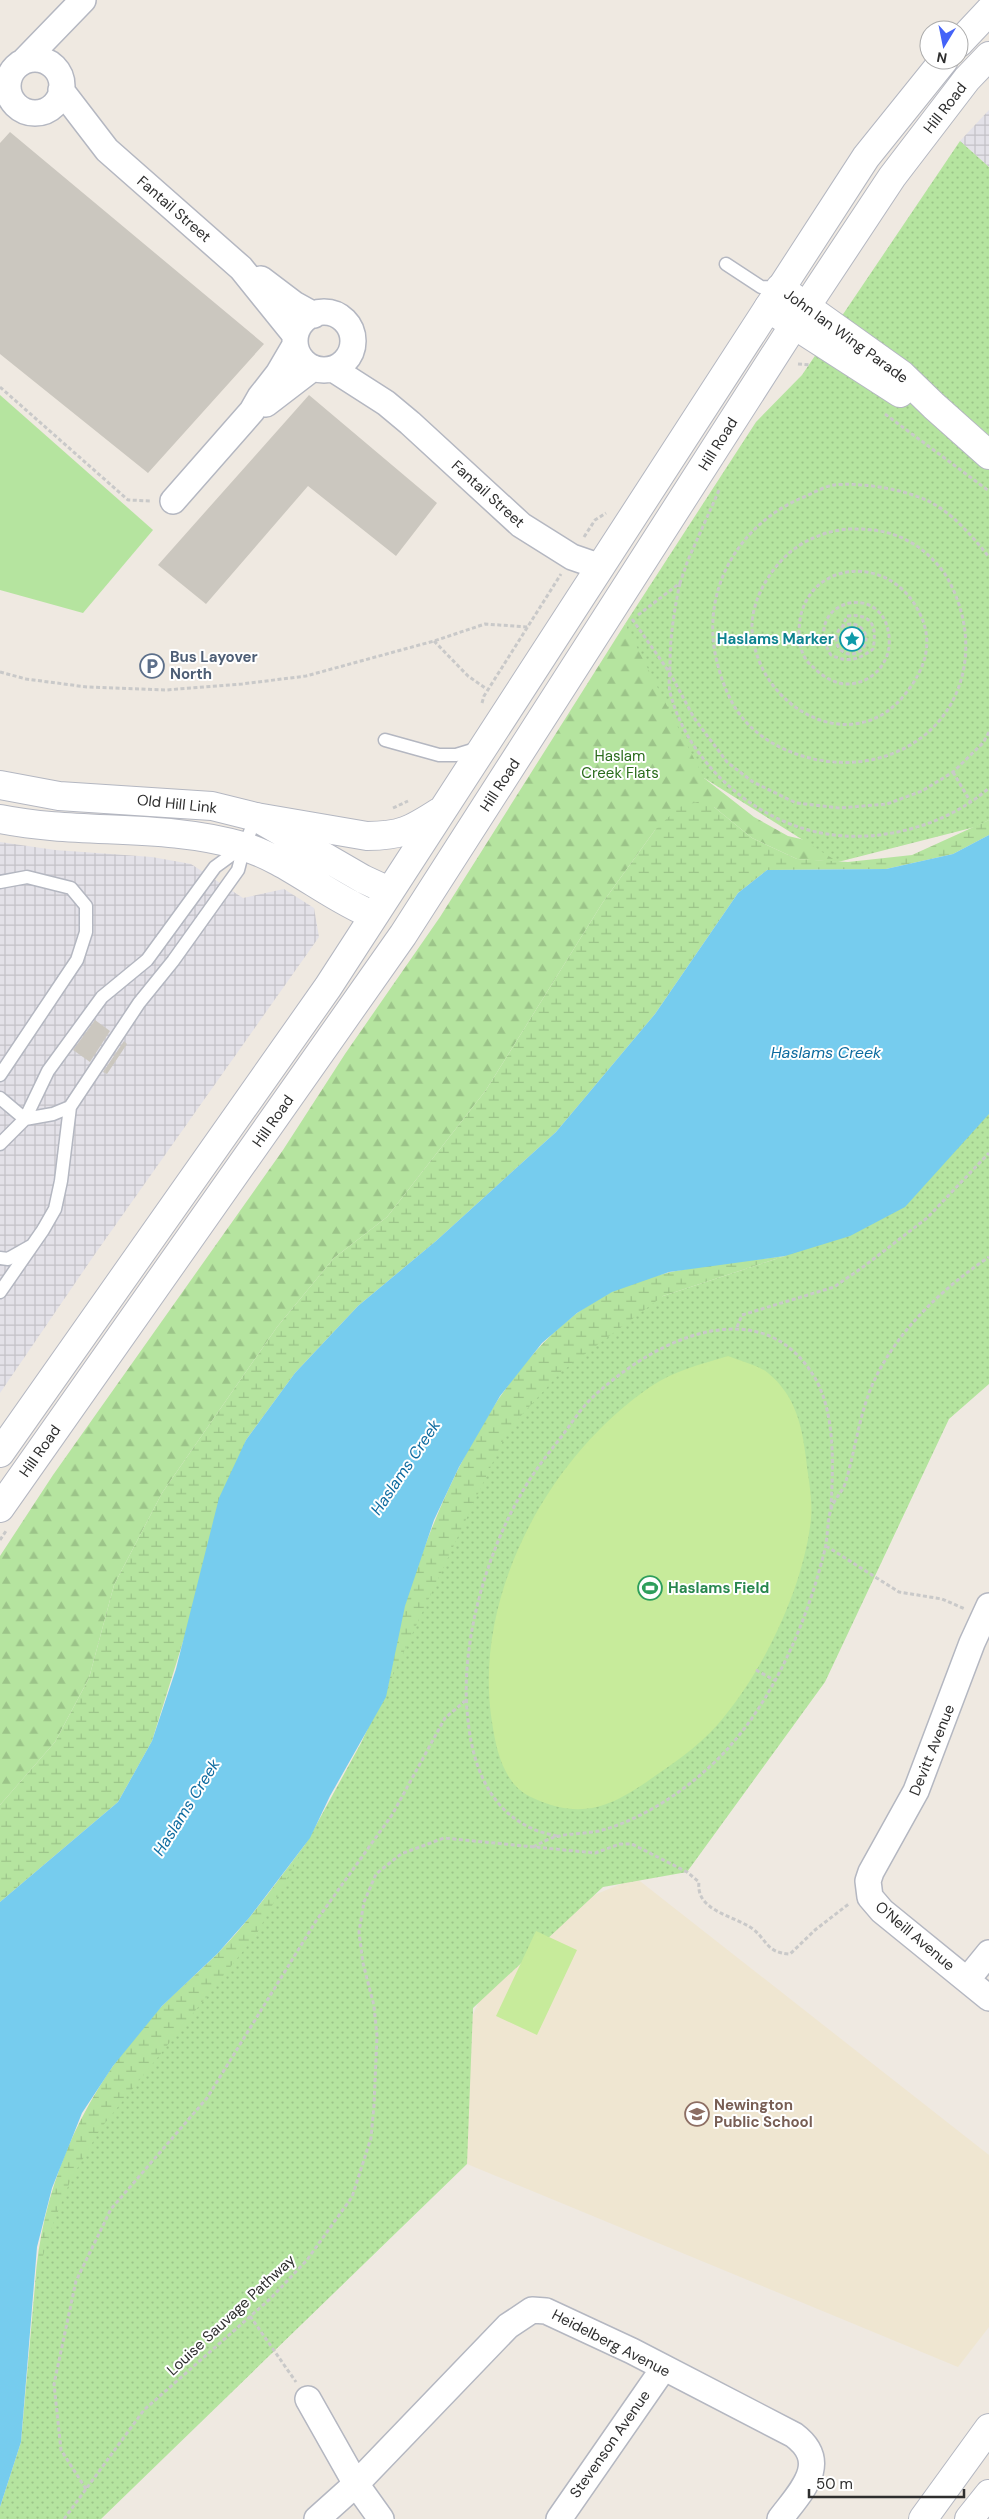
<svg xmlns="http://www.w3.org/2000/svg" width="989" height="2519" font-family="'DM Sans',sans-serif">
<defs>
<pattern id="industrial-grid" width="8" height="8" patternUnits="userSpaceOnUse" patternTransform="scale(1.25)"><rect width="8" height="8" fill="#e3e1e8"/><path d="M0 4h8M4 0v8" fill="none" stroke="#c3c1c7"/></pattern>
<pattern id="forest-firs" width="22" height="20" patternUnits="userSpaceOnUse" patternTransform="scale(1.25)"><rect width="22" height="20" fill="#b5e49f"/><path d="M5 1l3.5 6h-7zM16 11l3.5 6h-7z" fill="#9cc489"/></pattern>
<pattern id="wetland-marsh" width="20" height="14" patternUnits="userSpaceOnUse" patternTransform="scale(1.25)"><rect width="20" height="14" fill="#b5e49f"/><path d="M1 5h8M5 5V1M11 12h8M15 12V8" fill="none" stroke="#9cc489"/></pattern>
<pattern id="park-dots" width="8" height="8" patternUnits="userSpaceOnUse" patternTransform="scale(1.25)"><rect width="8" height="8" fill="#b5e49f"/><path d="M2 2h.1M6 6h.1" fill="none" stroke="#9cc489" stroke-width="1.8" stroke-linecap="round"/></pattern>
</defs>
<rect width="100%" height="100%" fill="#efe9e1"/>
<path fill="url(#industrial-grid)" d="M989,110v57l-29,-26z
M0,842l55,8 97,7 39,7 52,34 41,-9 30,19 5,29 -224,317 -95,139z"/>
<path fill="#efe6d1" d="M636,1878l353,277v172l-31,40 -491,-203 -6,-22 1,-102 27,-62 63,-66z"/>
<path fill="#b5e49f" d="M0,395l153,135 -70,83 -83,-23z"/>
<path fill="url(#forest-firs)" d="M625,624l15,21 66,126 -2,7 50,39 34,19 51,12 -1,14 -41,-3 -45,-21 -38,-31 -59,23 -52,72 -117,188 -99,127 -53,41 -57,69 -115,166 -48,92 -25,93 -34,64 -55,63v-249l53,-81 230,-325 62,-96 95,-137z"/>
<path fill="url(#wetland-marsh)" d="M701,801l13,6 38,31 45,21 51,3 64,-7 77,-35v15l-36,19 -67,15 -119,1 -29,23 -83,121 -99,118 -120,109 -78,65 -63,67 -49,67 -94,301 -34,61 -118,100v-97l55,-63 34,-64 25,-93 48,-92 115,-166 57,-69 53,-41 99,-127 117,-188 52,-72 24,-23z
M785,1256l-122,40 -277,401c6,-31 10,-63 19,-93 34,-109 99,-258 206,-312 54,-26 116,-28 174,-36z
M310,1838l-22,47 -253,400c7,-106 54,-203 128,-280 18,-18 37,-34 55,-52 34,-35 62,-76 92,-115z"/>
<path fill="url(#park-dots)" d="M960,141l29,26v653l-14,7 -137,35 -134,-84 -79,-154 131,-202 46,-47z
M989,1113v271l-40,35 -124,263 -138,190 -84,15 -130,121 -6,156 -366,355h-101v-12l21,-65 14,-157 14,-51 22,-55 30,-51 155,-193 105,-192 147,-313 53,-58 102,-76 122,-40z"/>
<path fill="#c7eb9b" d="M728,1356c12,5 30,9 40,17 27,22 34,52 38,85 2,20 7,41 5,61 -7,66 -45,147 -87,198 -19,24 -44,42 -69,59 -42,30 -72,45 -122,22 -29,-12 -37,-48 -41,-76 -20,-125 56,-265 158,-335 23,-16 52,-23 78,-31z
M536,1931l41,19 -40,85 -41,-19z"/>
<path fill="#76ccee" d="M989,835v279l-84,93 -55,29 -65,20 -116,16 -57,20 -35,21 -35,30 -42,53 -41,71 -25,53 -29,86 -19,91 -56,99 -20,42 -61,80 -31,35 -56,53 -49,60 -31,47 -30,75 -15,59 -16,195 -21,65v-605l118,-100 34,-61 24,-72 43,-171 27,-58 49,-67 63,-67 78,-65 120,-109 99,-118 83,-121 29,-23 119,-1 67,-15z"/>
<path fill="#cbc7bf" d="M10,132l254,212 -116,129 -148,-119v-211z
M309,395l128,108 -41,53 -88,-70 -102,118 -48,-39z
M95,1020l15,11 -20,31 -17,-12z
M124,1041l3,3 -20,30 -4,-2z"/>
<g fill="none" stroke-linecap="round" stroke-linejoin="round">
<g stroke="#b4b7c1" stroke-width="15">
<path id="service" d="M726,264l35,23 19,1
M385,740l54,15h17l23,-7
M0,882l27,-5 44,11 15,18v26l-9,28 -77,115
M0,1098l25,21 28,-5 17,-7
M0,1144l25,-25 23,-48 54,-74 45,-37 68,-93 26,-19
M0,1258l8,1 23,-13
M0,1292l43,-62 12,-21 6,-28 9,-74 69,-104 34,-42 65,-91 6,-23 12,-30"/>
</g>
<g stroke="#b4b7c1" stroke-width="28">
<path id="minor" d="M8 86a27 27 0 1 1 54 0a27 27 0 1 1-54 0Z
M24,61l59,-61
M61,90l46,60 134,118 54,67
M261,279l33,25 20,11
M295 341a29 29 0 1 1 58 0a29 29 0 1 1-58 0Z
M333,369l53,34 24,20 111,102 51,32 29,10
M266,404l47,-36
M173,501l79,-90 8,-14 18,-23 17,-29
M989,1606l-17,37 -56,148 -45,81 -3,9 2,16 12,14 107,87
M967,1980l22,-27
M308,2399l48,85 25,35
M317,2519l39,-35 152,-158 24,-16 14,1 86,40 162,84c37,28 7,56 -14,84
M559,2519l104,-150"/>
</g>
<g stroke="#b4b7c1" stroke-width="30">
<path id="tertiary" d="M780,288l122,87 32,31 55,49
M768,308l132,85
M0,785l59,11 153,10 44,11 107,62 26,12
M0,819c79,16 164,4 242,27 45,13 86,51 131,69
M923,2519l66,-91
M969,2519l20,-25"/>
</g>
<g stroke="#b4b7c1" stroke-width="30">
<path id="secondary" d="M959,43l30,-32
M256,817l111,19c34,0 44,-6 72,-24
M0,1453l328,-466 538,-830 78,-97
M0,1508l403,-573 391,-610 98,-148 75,-98 22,-23"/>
</g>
<path stroke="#c9c9c9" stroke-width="3" stroke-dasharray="4 2.5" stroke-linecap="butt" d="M798,364l13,1
M0,387l128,113 24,1
M885,414l104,77
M584,537l11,-17 11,-7
M680,583c-6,28 -10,54 -10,82 0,8 -2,19 0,27 17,70 85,131 157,142 55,9 120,-9 162,-46
M638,615l42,-32 8,-23 32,-72
M632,619l38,54 24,45 33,44 26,20 43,21 43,5 48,-4 35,-13 31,-19 30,-29 6,-11
M836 639a15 15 0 1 1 30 0a15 15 0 1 1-30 0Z
M842,628l5,-12c26,-3 30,11 26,33 -15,11 -25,14 -42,6 -29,-46 37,-74 55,-32 4,11 5,26 -1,37 -6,14 -22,24 -38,24 -12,0 -25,-8 -33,-16 -11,-9 -14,-19 -15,-33 -2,-75 91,-86 121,-21 14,29 5,55 -14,79 -53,69 -150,14 -154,-64 -1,-27 16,-57 36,-75 18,-16 45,-26 69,-25 38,0 66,15 88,45 44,73 17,164 -70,185 -40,10 -92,-2 -123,-31 -19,-17 -29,-42 -35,-66 -17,-68 18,-134 82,-163 11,-4 23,-12 35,-14 26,-3 68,4 92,15 26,12 46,36 63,57
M434,641l34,35 20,14
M0,672l26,7 61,8 79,3 76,-6 64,-8 128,-35 51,-17 43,3
M482,703l2,-7 77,-122
M953,772l17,29
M393,808l15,-7
M737,1327l5,-12 92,-28 29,-20 64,-49 62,-65
M0,1540l6,-9
M826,1546l73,46 43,7 23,10
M756,1670l18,10
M557,1836c-9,-2 -18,-4 -26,-8 -43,-19 -59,-66 -63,-108 -9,-71 17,-163 52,-224 11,-21 27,-41 42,-60 9,-12 17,-25 28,-36 58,-57 170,-115 225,-22 21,37 18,89 16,130
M533,1847c8,-4 15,-8 22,-10 14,-4 30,-3 44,-6 38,-10 77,-34 107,-61 61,-53 100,-143 119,-221 3,-13 2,-27 6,-40 3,-10 12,-17 15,-28 11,-38 14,-75 33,-110 25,-47 67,-85 110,-114
M250,2316l46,66
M86,2489l-25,-39 -7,-66 22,-103 35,-72 96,-111 109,-177 76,-106 53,-97 20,-17
M64,2519l80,-109 127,-112 36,-38 45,-63 19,-59 3,-33 3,-69 -3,-30 -11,-43 -4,-31 5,-30 12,-28 25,-20 43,-16 151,15 25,-9h12l55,28 12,10c-1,8 1,15 7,21 11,11 31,16 44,24 17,11 15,26 40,27l25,-24 35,-27"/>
<use href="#service" stroke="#fff" stroke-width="12"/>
<use href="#minor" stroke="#fff" stroke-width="25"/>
<use href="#tertiary" stroke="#fff" stroke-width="28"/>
<use href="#secondary" stroke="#fff" stroke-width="28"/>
</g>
<defs>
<g id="sight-ring" transform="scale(1.25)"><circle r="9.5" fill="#fff" stroke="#0f9aa8" stroke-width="1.5"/><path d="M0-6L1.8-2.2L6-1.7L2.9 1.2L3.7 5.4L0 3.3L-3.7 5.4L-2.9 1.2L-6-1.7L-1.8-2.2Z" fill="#0f9aa8"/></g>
<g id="parking-ring" transform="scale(1.25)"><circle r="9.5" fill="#fff" stroke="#5c6f8a" stroke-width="1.5"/><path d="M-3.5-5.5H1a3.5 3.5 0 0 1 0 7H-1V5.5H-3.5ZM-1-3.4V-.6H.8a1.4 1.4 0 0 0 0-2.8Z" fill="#5c6f8a"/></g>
<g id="stadium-ring" transform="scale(1.25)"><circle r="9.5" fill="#fff" stroke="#2e9e5b" stroke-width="1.5"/><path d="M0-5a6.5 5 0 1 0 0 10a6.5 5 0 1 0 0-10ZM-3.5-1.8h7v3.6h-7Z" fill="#2e9e5b"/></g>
<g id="school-ring" transform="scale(1.25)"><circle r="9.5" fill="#fff" stroke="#8d6e63" stroke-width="1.5"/><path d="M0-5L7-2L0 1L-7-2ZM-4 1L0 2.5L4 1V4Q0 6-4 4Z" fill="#8d6e63"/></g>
</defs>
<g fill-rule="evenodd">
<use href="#sight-ring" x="852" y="639"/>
<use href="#parking-ring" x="152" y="666"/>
<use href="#stadium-ring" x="650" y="1588"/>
<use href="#school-ring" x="697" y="2114"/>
</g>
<g text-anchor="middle" stroke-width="4" stroke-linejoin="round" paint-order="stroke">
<g font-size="15" fill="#2e2e2e" stroke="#fff">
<text transform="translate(945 108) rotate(-52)" y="5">Hill Road</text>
<text transform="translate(174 209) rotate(41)" y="5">Fantail Street</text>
<text transform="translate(846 336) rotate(36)" y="5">John Ian Wing Parade</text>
<text transform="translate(718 444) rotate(-58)" y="5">Hill Road</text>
<text transform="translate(488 494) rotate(42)" y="5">Fantail Street</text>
<text transform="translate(500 785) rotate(-57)" y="5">Hill Road</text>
<text transform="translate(177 804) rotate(6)" y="5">Old Hill Link</text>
<text transform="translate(273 1121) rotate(-55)" y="5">Hill Road</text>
<text transform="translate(40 1451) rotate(-55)" y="5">Hill Road</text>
<text transform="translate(932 1750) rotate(-68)" y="5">Devitt Avenue</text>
<text transform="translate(915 1936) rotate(40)" y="5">O'Neill Avenue</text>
<text transform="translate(231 2315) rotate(-43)" y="5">Louise Sauvage Pathway</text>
<text transform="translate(611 2343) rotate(27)" y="5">Heidelberg Avenue</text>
<text transform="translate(610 2444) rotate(-55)" y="5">Stevenson Avenue</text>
</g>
<g font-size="15" font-weight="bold" fill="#0d838f" stroke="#fff" text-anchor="end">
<text x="834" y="644">Haslams Marker</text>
</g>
<g font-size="15" font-weight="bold" fill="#4e5e75" stroke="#fff" text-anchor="start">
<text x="170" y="662">Bus Layover<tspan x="170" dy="17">North</tspan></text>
</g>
<g font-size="15" fill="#2b6c1c" stroke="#fff">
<text x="620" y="761">Haslam<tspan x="620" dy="17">Creek Flats</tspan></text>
</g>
<g font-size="15" font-weight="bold" fill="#27864d" stroke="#fff" text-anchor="start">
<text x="668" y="1593">Haslams Field</text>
</g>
<g font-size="15" font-weight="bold" fill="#785e54" stroke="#fff" text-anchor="start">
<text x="714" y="2110">Newington<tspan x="714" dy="17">Public School</tspan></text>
</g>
<g font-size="16" font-style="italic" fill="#0f6ca0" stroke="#fff">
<text x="826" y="1058">Haslams Creek</text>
<text transform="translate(405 1467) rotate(-56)" y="6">Haslams Creek</text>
<text transform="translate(186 1807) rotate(-58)" y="6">Haslams Creek</text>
</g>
</g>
<g transform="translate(944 45) rotate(190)"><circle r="24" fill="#ffffff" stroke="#ababab"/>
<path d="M0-4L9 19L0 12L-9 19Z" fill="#4463f8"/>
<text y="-8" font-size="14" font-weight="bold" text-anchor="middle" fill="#2e2e2e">N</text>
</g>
<path d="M809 2489v8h155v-8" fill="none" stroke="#2e2e2e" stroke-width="2.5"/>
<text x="816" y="2489" font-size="15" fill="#2e2e2e" stroke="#ffffff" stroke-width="4" paint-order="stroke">50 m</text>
</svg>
